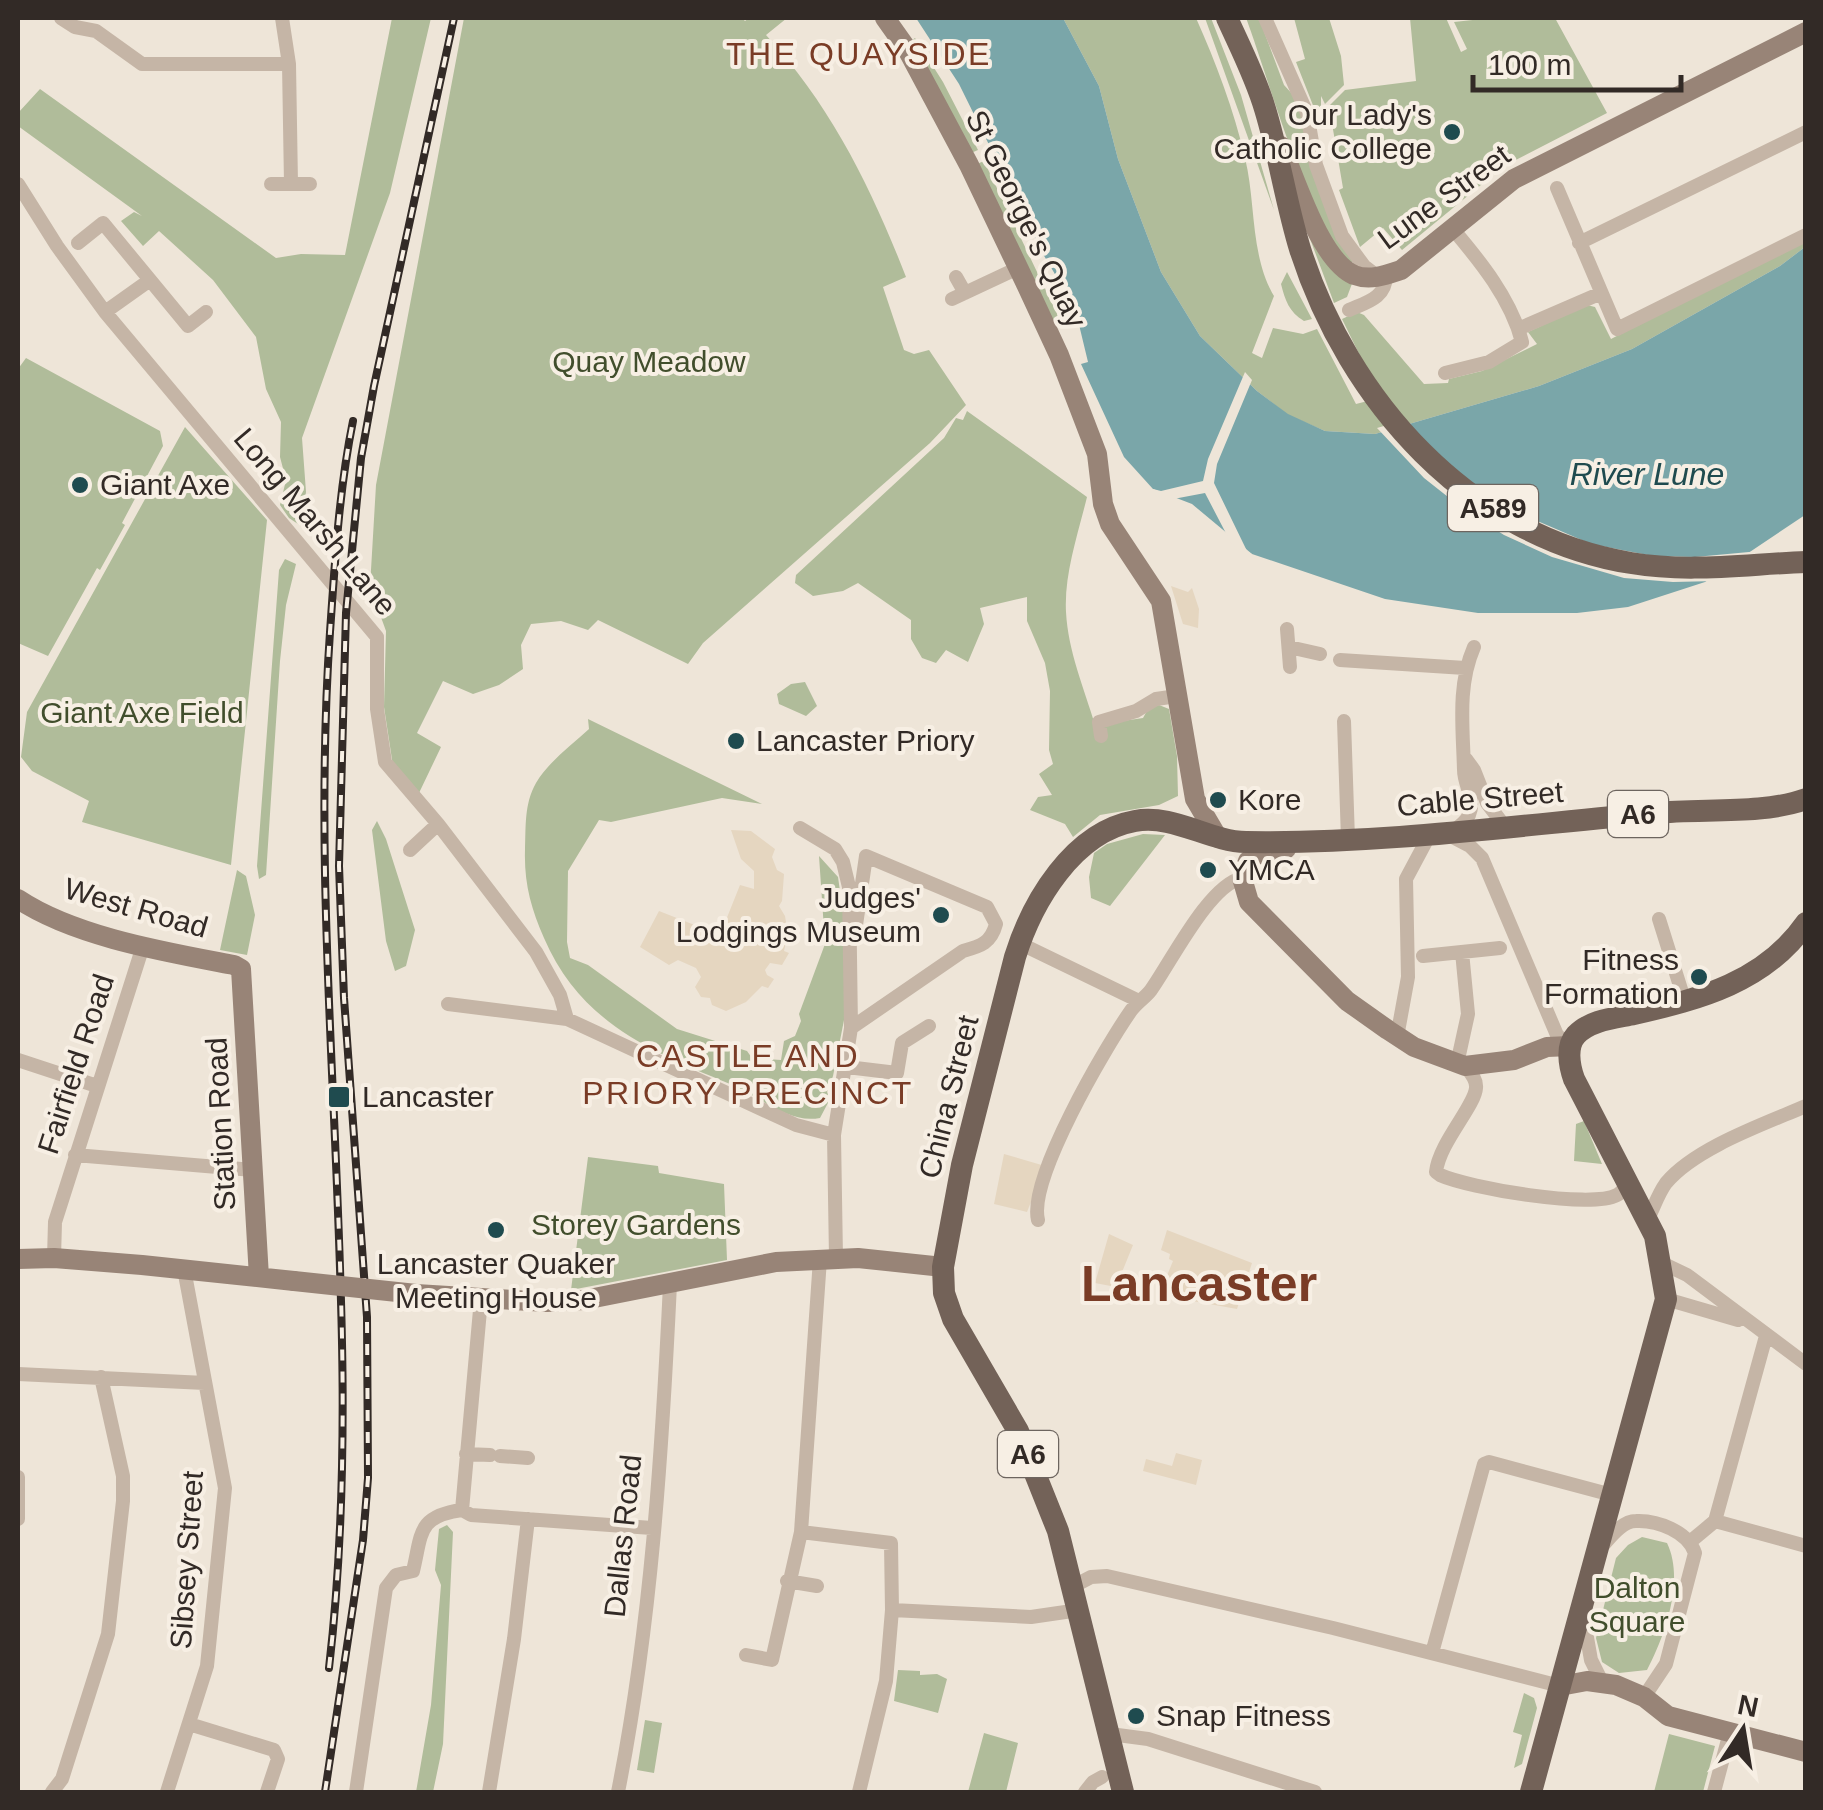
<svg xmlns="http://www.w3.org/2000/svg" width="1823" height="1810" font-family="Arial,sans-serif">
<rect width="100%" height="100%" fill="#eee5d8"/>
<path fill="#b0bc9a" d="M392,18h39l-41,175 -88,245 4,54 -5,34 -12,-8 -9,-13 6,-25 -6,-23 1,-35 -15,-33 -10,-52 -43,-57 -54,-49 -16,15 -22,-25 13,-9 8,4 -124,-90v-13l22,-24 236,169 25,-4 44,1z
M464,18h278l3,3 4,-3h38l-21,17c65,71 105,152 140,242l-23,10 21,63 10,4 15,-4 37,55 -36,38 -227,200 -15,21 -90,-44 -10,10 -27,-9 -30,3 -10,21 2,24 -24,16 -26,9 -30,-13 -26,52 24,14 -22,46 -26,-27 -9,-59 2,-76 -16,-44 6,-102z
M1063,18h133c20,45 38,92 49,140 11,44 5,98 29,138l-22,57 10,5 11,-30 30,6 14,-5 39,75 31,-8 -22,-30 -23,-47 15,-7 7,3 60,69 24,-1 1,-4 33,-8 55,-27 -9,-12 59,-27 8,2 16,32 194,-101v9l-25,19 -148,83 -93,37 -164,48 -50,-3 -37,-16 -31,-24 -57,-55 -39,-64 -43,-113 -19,-73z
M1205,18h6l30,77 33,115z
M1246,18h13l25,67 11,12 59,164 -4,2c-37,-24 -85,-196 -104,-245z
M1294,18h35l12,38 3,29 -19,19 -4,-8v15l-5,2 -20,-51 9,-3z
M1410,18h36l15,34 6,-3 -13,-27 37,-4h64l52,95 -103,53 -102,84 -19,-22 -23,19 -21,-57 4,-2 -14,-82 16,-16 71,-9z
M915,38l28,44 35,68 -7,3 -60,-112z
M984,161l75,157 -8,4 -74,-158z
M1303,220c20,31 11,41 50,61l-6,16 -13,6z
M1287,272l25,47 -8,2c-15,-9 -19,-21 -23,-37z
M26,358l134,73 3,15 -41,77 3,2 -25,45 -3,-2 -49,88 -30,-13v-274z
M967,411l120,86c-9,37 -23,77 -21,115 2,39 18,76 29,113l48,-7 5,-9 11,-4 10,4 8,47 1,40 -19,9 -59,10 -27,22 -8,-13 -35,-14 8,-13 14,-2 -13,-21 14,-10 -4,-14 1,-59 -5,-28 -18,-42v-24l-47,11 4,16 -16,38 -22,-12 -10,13 -14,-5 -11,-19v-19l-53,-37 -15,8 -30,5 -18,-13 1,-8 148,-137 12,-20 7,2z
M185,427l82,93 -36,345 -149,-43 7,-21 -57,-30 -11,-14 6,-45z
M285,559l11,5 -10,41 -6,56 -14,214 -7,4 -2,-13 22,-296z
M805,682l12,24 -11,10 -27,-12 -2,-10 14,-10z
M588,719l174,85 -40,-6 -111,24 -12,-2 -31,51 -1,71 3,16 18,7 89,64 70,22 5,7 29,2 3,-19 11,-5 6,-15 -2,-7 26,-70 -6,-88 19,21 6,42v101l-11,56 -6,16 3,7 -10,19c-33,6 -60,-22 -90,-34 -80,-33 -150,-62 -186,-146 -13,-30 -20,-55 -19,-88 1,-23 -1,-46 11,-67 13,-22 35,-37 53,-54z
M377,821l9,18 29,91 -9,36 -11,5 -9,-30 -14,-111z
M1143,834l22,1 -55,71 -19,-8 -2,-21 5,-24 13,-9z
M237,870l9,6 9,39 -8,40 -27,-5z
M1584,1121l18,43 -28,-3 2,-37z
M588,1157l70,9 1,7 65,11 3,76 -156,30z
M447,1525l6,7 -10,212 -10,48h-17l15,-87 10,-120 -6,-15 4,-41z
M1642,1537l25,6c18,37 -2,93 -20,127l-28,3 -17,-11 -6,-24 20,-80 12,-13z
M898,1670l22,1v4l17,-1 10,5 -9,34 -44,-12z
M1524,1693l10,5 3,10 -15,56 -8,4 8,-33 -9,-3z
M645,1720l17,3 -8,50 -17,-3z
M984,1733l34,10 -12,49h-38z
M1669,1734l46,12 -12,46h-49z"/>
<path fill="#e5d6c0" d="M1171,586l17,6 4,-4 7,21 -1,19 -15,-4z
M731,830l20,1 24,18 -3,8 5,13 7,4 -2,27 -3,5 6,10 3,18 -4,17 5,2 -7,12 -12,-2 -5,7 2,5 7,4 -6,9 -6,-2 -16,16 -20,9 -14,-6 -2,-7 -9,-1 -6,-10 6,-10 -5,-9 -18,-8 -9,5 -29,-18 19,-36 61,24 20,-50 14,4v-18l-13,-12z
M1004,1154l41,12 -18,46 -33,-8z
M1167,1230l85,33 -15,46 -78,-14 14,-34 -4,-2 1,-5 -9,-4z
M1109,1234l24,11 -17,42 -21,-4z
M1176,1453l26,7 -6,25 -53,-14 3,-12 26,7z"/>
<path fill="#7aa6a9" d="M916,18h147l36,68 19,73 43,113 39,64 57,55 31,23 37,17 50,3 164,-48 93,-37 148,-83 25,-19v268l-100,67 -77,25 -51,6h-99l-93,-14 -133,-45 -60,-50 -39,-15 -29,-32 -43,-93 7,-2 -13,-54 -32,-54 -84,-170z"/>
<path fill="#eee5d8" d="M1245,372l7,8 -35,84 -3,19 33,68 5,3 -3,4 -18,-15 -26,-50 -37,7 -15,-5v-6l8,2 42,-10 5,-22z
M1404,420l54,53 56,38 77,33 62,12 42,1 65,-6 -44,30 -43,1 -49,-4 -72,-21 -48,-22 -42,-27 -38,-30 -47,-50z"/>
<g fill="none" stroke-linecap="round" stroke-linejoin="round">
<path stroke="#c5b5a6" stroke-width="14" d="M61,18l14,9 21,4 46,33h147
M282,18l7,46 2,120
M1265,18l42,95 9,52 26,71 22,30 13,10
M18,184l39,62 48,66 272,325v72l8,53 53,62 98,128 24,43 7,24
M271,184h39
M1557,188l60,141 189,-94
M78,243l25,-20 85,103 18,-14
M1579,243l227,-111
M956,277l9,16
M952,299l66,-31
M1349,310c18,-8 37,-12 37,-35
M105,312l45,-32
M1518,329l81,-35
M1445,373l44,-11 33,-20c-11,-43 -42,-81 -70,-114
M1287,629l3,38
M1289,647l31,7
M1340,660l125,8
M1344,721l4,118
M1101,736l-2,-14 37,-11 20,-12 21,-3
M1466,759l8,11 13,33 19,25
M800,828l35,21 8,13 6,25 2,141 -17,107 2,123
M1453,831c7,-5 13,-9 16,-16 7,-17 -5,-29 -5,-45 -1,-42 -7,-84 10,-123
M1449,835l21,11 12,12 75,177 13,11
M410,850l28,-26
M1659,919l26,83
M1019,943l120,58
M1423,956l77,-8
M448,1004l119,15 229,106 38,10
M851,1028l112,-77c18,-5 28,-8 33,-27l-9,-17 -121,-51 -10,69
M1397,1037l11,-60 -2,-98 24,-45
M18,1060l79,26
M1457,1064l11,-50 -6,-62
M1465,1066c5,6 12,13 11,22 -1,18 -37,55 -40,84l4,3c29,13 150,34 177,20 4,-2 8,-7 11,-10
M847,1067l50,6 5,-30 27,-17
M75,1155l178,15
M1648,1219c6,-12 10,-25 18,-36 29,-35 98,-59 140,-77
M1038,1220c-10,-41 67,-172 92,-208 6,-9 15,-14 21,-22 20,-28 58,-105 91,-112
M54,1258l1,-36 88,-276
M1662,1263l25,12 119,89
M481,1299l-19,211 9,5 181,13
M1666,1299l72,21
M18,1374l187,9
M466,1454l24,1
M500,1456l28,2
M18,1477v42
M1715,1521l51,-185
M1715,1521l91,25
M801,1532l90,11 1,67 -6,71 -27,111
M1691,1541l24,-20
M1604,1544c8,-9 19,-23 32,-23 22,-1 52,11 59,32l-29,111 -22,33
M787,1581l30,5
M1072,1587l19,-10 16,-1 226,52 227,58
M892,1610l139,7 48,-7
M1583,1615l8,45 11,22
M1432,1653l52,-189 5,-2 123,33
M746,1655l26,5 29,-128 19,-273
M189,1724l85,26 4,9 -11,33
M1110,1734l38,5 167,53
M52,1792l10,-13 46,-145 15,-133v-25l-22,-99
M167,1792l40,-126 18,-178 -41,-219
M356,1792l30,-204 10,-13 17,-4c9,-37 4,-55 49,-61
M489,1792l25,-153 14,-120
M618,1792c33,-166 44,-339 52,-508
M1085,1792l8,-10 9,-5
M1714,1792l16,-60"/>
<path stroke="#988477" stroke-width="20" d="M885,18l22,31 62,116 56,117 34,73 38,99 6,50 7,20 51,77 34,198 23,39
M1281,146c15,34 39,114 73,129 16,6 32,0 47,-5l113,-91 292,-147
M1286,849l-30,6 -8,6 -6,17 7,24 98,99 41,29 26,17 51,19 49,-6 33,-13 23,-1
M18,899c57,38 148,53 216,66l7,4 18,308
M18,1259l36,-1 88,7 152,16
M416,1294l131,8 37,-2 192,-38 82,-4 85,9
M1560,1686l27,-5 29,4 28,12 24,19 138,36"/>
<path stroke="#736258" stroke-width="22" d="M1227,18c13,29 29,60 38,91 14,46 21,94 35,140 48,151 169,288 331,314 58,10 116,1 175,-1
M1123,1792l-65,-261 -40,-100 -65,-112 -9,-26 -1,-26 19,-102 53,-208c17,-55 58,-125 120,-136 39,-7 73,20 111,21 137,2 273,-17 409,-29 47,-5 107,2 151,-14
M1531,1792l135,-493 -11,-63 -81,-157c-5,-14 -8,-33 2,-44 14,-15 39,-17 58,-21 66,-15 131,-32 172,-91"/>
<g stroke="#322a26" stroke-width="8">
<path id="rail" d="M329,1668c40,-344 -23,-691 1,-1036 5,-71 9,-142 23,-211
M325,1792l38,-252 5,-62 -1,-161 -23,-319 -5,-132 7,-253 15,-155 13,-72 80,-368"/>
</g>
<use href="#rail" stroke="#f7efe4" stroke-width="4" stroke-dasharray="11" stroke-linecap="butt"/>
<path stroke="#988477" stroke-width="20" d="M294,1281l122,13"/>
</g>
<g fill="#1f4b4f" stroke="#f7efe4" stroke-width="4">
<circle cx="1452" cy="132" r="10"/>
<circle cx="80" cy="485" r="10"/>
<circle cx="736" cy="741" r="10"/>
<circle cx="1218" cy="800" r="10"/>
<circle cx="1208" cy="870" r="10"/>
<circle cx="941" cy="915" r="10"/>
<circle cx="1699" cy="977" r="10"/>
<rect x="327" y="1085" width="24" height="24" rx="5"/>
<circle cx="496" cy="1230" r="10"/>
<circle cx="1136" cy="1716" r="10"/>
</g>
<g text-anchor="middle" stroke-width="8" stroke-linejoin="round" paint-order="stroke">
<g fill="#f7efe4" stroke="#6d655f" stroke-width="2.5">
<rect x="1448" y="485" width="90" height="46" rx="8"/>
<rect x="1608" y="791" width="60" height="46" rx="8"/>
<rect x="998" y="1431" width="60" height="46" rx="8"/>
</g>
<g font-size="28" font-weight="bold" fill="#322a26">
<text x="1493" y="518">A589</text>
<text x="1638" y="824">A6</text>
<text x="1028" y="1464">A6</text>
</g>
<g font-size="30" fill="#322a26" stroke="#f7efe4" text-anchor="start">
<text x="1432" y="125" text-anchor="end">Our Lady's<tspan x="1432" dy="34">Catholic College</tspan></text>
<text x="100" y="495">Giant Axe</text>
<text x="756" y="751">Lancaster Priory</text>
<text x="1238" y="810">Kore</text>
<text x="1228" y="880">YMCA</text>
<text x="921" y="908" text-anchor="end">Judges'<tspan x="921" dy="34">Lodgings Museum</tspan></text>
<text x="1679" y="970" text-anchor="end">Fitness<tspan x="1679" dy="34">Formation</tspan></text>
<text x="362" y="1107">Lancaster</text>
<text x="496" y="1274" text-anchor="middle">Lancaster Quaker<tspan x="496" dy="34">Meeting House</tspan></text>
<text x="1156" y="1726">Snap Fitness</text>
</g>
<g font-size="30" fill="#322a26" stroke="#f7efe4">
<text transform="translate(1444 197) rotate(-36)" y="10">Lune Street</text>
<text transform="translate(1026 219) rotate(64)" y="10">St George's Quay</text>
<text transform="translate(315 522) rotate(50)" y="10">Long Marsh Lane</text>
<text transform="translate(1480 799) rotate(-5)" y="10">Cable Street</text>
<text transform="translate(136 908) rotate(16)" y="10">West Road</text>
<text transform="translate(76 1064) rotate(-72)" y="10">Fairfield Road</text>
<text transform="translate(949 1097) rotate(-76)" y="10">China Street</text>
<text transform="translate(221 1124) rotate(-93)" y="10">Station Road</text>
<text transform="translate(623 1536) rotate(-84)" y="10">Dallas Road</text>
<text transform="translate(187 1560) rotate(-86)" y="10">Sibsey Street</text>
</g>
<g font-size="30" fill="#414e2c" stroke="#f7efe4">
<text x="649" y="372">Quay Meadow</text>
<text x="142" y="723">Giant Axe Field</text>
<text x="636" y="1235">Storey Gardens</text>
<text x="1637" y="1598">Dalton<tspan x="1637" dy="34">Square</tspan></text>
</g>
<g font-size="32" letter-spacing="2.5" fill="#7a3c26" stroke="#f7efe4">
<text x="859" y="65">THE QUAYSIDE</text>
<text x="748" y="1067">CASTLE AND<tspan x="748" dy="37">PRIORY PRECINCT</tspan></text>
</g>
<g font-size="32" font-style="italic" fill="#1f4b4f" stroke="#f7efe4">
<text x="1647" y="485">River Lune</text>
</g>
<g font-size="50" font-weight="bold" fill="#7a3c26" stroke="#f7efe4">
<text x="1199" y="1301">Lancaster</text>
</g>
</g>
<rect width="1823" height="1810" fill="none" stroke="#322a26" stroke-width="40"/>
<g transform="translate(1743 1730) rotate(12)" stroke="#f7efe4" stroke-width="8" paint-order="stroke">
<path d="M0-8L18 38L0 25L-18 38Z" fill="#322a26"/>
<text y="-15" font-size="28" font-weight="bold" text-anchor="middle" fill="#322a26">N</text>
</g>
<path d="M1473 75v15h208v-15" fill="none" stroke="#322a26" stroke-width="5"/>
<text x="1488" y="75" font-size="30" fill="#322a26" stroke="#f7efe4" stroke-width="8" paint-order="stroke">100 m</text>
</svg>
